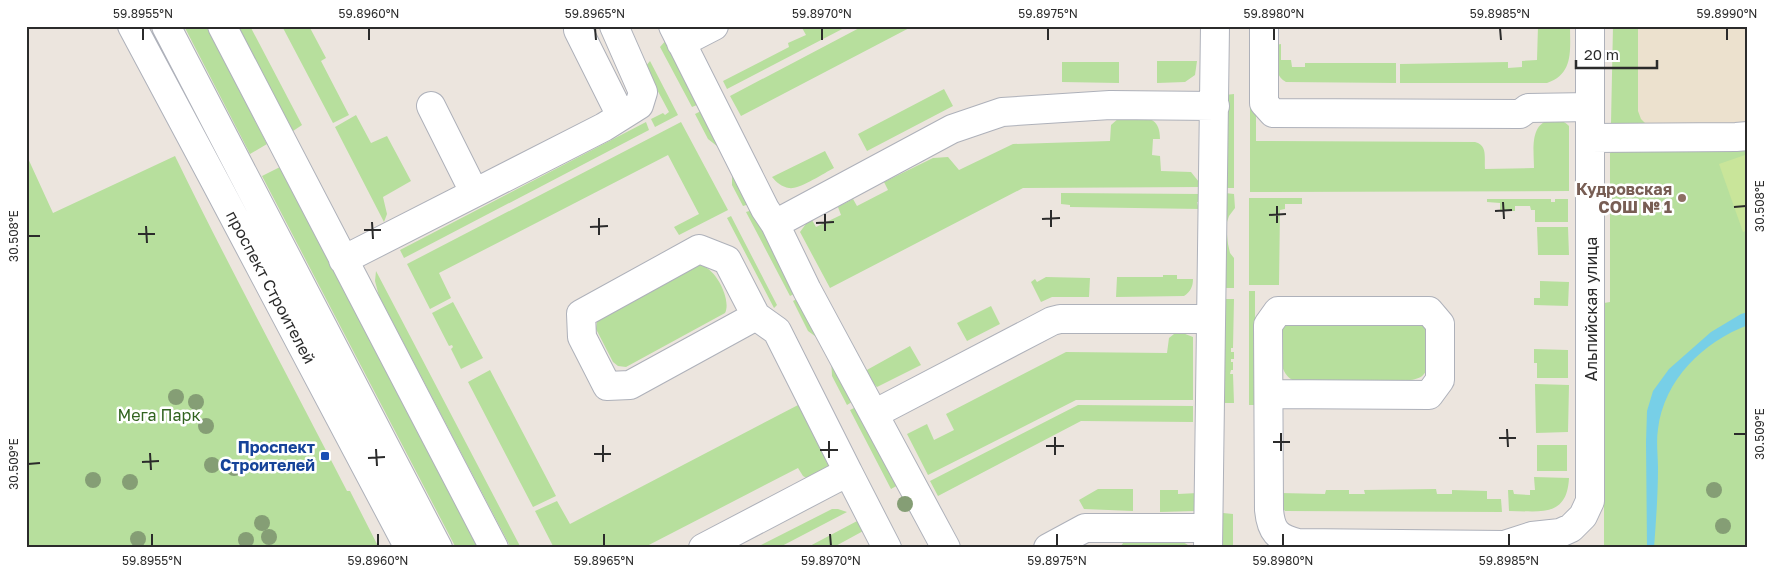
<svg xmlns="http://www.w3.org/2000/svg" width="1774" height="574" font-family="'Golos Text',sans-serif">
<rect width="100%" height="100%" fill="#ece5de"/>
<path fill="#ece1ce" d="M1616,26h132v232l-110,65z"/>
<path fill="#b7df9d" d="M184,26h22l61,118 -17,10z
M238,26h12l52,99 -9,6z
M285,26h24l17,32 -5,3 28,54 -16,8 -50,-95z
M801,26h47l-121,63 -4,-8 66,-34 -1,-4 18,-8z
M863,26h50l-172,90 -11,-20z
M1538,26h32c0,24 4,48 -23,57h-147v-19l108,-2v6l14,-1v-6l15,-1z
M1613,26h25v85l3,8 8,8 99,3v418h-144v-245l6,-1v-149l4,-3 -1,-25 -2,-2z
M668,38l34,65 -10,4 -32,-60z
M1281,44v16h10l1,7h13v-4h91v20l-110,-1c-13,-6 -10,-25 -10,-37z
M650,61l28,54 -23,12 -4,-8 12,-6 2,2 4,-3 -24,-45z
M1157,61h40l-2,14 -10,7 -28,1z
M1062,62h57v21l-57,-1z
M944,89l9,17 -86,45 -9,-17z
M1256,93v48l219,1c13,3 9,16 10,27l49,-1c0,-16 -5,-45 17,-48 8,-1 13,1 18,6v65l-319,1v-98z
M1234,94v94h-10l1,-93z
M705,109l48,94 -10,3 -11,-21v-11l-10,-24 -14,-11 -13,-25z
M356,115l15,28 16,-7 24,45 -28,16 4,17 -3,8 -49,-95z
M1119,118c22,1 41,-6 41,21h-7l-1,16 8,1 1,15 30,1 8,10 2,5 -178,1 -193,100 -30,-56 8,-11 4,-1 4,7 25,-12 -3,-8 15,-8 4,7 31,-16 -4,-8 49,-24 15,-1 11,13 54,-26 97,-3 1,-16z
M646,122l3,8 -245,128 -4,-8z
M681,122l47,88 -49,25 -5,-8 25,-13 -31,-59 -229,118 12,25 -21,11 -23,-45z
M825,151l9,17c-10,5 -35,22 -45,20 -7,-1 -13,-6 -17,-11z
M26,154l27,59 122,-57c54,111 115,224 172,335h3l29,57h-353z
M280,167l198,381h-22l-194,-372z
M1061,193l140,1v8h-4l1,4h3v3l-131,-2v-2l-9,-1z
M1225,193l9,1 1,14 -6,8 -3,9 2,19 2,9 4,5v30h-10z
M1249,198h53v6h-17v5l-5,1 -1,75h-30z
M1487,199h64v3h4v-3h13v23h-33v-12h-4l-1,-4h-15v5h-15v-8l-13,-1z
M756,209l42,83 -8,4 -44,-84z
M731,216l46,89 -3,3 -47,-90z
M1537,227h31l1,28h-31z
M699,265c16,1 33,35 26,48l-99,54 -8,-1 -5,-4 -17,-33 1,-7 4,-6z
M376,271l145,277h-10l-132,-252 -4,-15z
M1163,275h14v4h16c0,8 -3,13 -9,17l-68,1 1,-20h46z
M1046,277l44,1 -1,19h-37l-11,5 -10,-20 4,-3 2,3z
M1540,281l29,1 -1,24 -34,-1v-7h6z
M1249,291h6v114h-6z
M800,297l55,103 -8,5 -15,-29 -1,-17 -12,-20 -11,-8 -15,-30z
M1224,299h10l-1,49h-2v4h3v7h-3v3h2v8h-2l-1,4h3l1,29h-10z
M453,302l30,56 -22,11 -10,-20 2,-2 -1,-2 -3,1 -17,-33z
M991,306l9,18 -33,17 -10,-18z
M1289,322l135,3c4,8 3,15 4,24 0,16 2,29 -18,31l-113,2c-21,-7 -16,-33 -16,-51z
M1180,332l13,5v63h-117l-148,75 -21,-41 20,-10 7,16 20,-10 -8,-16 120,-62 101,1 2,-15 5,-4z
M910,346l11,19 -44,22 -6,-6 -6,-10z
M1534,349l34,1v28h-31v-15h-3z
M490,370l66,126 -23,11 -65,-125z
M1535,384l34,1 -1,47 -32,1z
M800,404l33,64 -25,11 -5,-3 -5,-8 -155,80h-89l-19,-37 22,-10 13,23z
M1078,405l115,1v16l-112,-1 -143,75 -8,-15z
M858,406l42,78 -9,5 -41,-79z
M1537,445h30v26h-30z
M1534,477l35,1c-2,40 -29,33 -60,33l-1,-21h5l1,4 16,1v-5h5z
M1098,489h35v22l-49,-2 -5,-9z
M1436,489l1,5h15v-4l35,1v8h14l1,13 -217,-1 -3,-4 -2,-14 45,1 1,-4h23v4h16l-1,-4z
M1160,490h18v4l20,-1 -2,15 -2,3 -34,1z
M832,509h6l9,3 -69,36h-23z
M1223,513l10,1v34h-10z
M859,520l6,10 -33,18h-26z
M1124,542h59l10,6h-74z"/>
<path fill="#c9e59a" d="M1748,154v76l-5,2 -24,-68z"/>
<path fill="#77cfe7" d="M1748,312v13c-45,17 -84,55 -90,104 -2,13 0,26 0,39 0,26 -2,53 -4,80h-7l-1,-106 1,-31 6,-20 16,-22 42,-37 30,-18z"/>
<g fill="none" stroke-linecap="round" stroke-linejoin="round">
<g stroke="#aeb1ba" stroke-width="30">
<path id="minor" d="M132,26l85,159 192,363
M166,26l272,522
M222,26l272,522
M673,26l92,183 10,15 32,66 139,258
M1264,26v77l9,10 247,1 8,-6 62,-1
M578,30l43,86
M681,43l33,-17
M431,106l43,86
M1590,138l146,-1 12,-1
M775,224l177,-95 50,-17 108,-7 105,1
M343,260l261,-133 35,-22 4,-13 -29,-66
M1269,394l160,1 11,-15v-56l-11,-13h-151l-10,14 1,185c2,21 8,28 29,33l206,2 28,-9 28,-3 11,-5 12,-12 7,-15v-475
M874,414l178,-93 8,-2h151
M848,472l39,76
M703,548l145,-76 -71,-141 -21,-15 -29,-56 -28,-11 -118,65 1,23 25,49 23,-1 126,-69
M1048,548l37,-20h123
M1208,548l7,-522"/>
</g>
<use href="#minor" stroke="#fff" stroke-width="28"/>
</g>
<g fill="#859e75">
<circle cx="176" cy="397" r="8"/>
<circle cx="196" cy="402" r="8"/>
<circle cx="206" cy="426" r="8"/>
<circle cx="212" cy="465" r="8"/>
<circle cx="234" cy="468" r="8"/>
<circle cx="93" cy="480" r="8"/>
<circle cx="130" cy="482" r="8"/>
<circle cx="1714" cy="490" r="8"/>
<circle cx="905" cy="504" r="8"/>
<circle cx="262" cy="523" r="8"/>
<circle cx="1723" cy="526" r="8"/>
<circle cx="269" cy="537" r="8"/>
<circle cx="138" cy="539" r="8"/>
<circle cx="246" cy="540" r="8"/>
</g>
<path fill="none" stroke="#2b2b2b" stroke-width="2" d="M143,28v12M369,28v12M595,28l1,12M822,28v12M1048,28v12M1274,28v12M1500,28l1,12M1727,28v12M1503,202l1,17M1277,206v17M1734,207l12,-1M1051,210v17M1495,211l17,-1M825,214v17M1269,215l17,-1M599,218v17M1042,219l18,-1M372,222l1,17M816,223l18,-1M146,226l1,17M590,227l18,-1M364,230h17M138,234h17M28,236h12M1507,429l1,18M1281,433v18M1734,434h12M1055,437v18M1499,438h17M829,441v17M1273,442h17M603,445v17M1046,446h18M376,449l1,17M820,450h18M150,453l1,17M594,454h17M368,458l17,-1M142,462l17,-1M28,464l12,-1M152,534v12M378,534v12M604,534v12M830,534l1,12M1057,534v12M1283,534v12M1509,534v12"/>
<circle fill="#8d6e63" stroke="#fff" stroke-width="2" cx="1682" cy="198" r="5"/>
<rect fill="#1a4fb4" stroke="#fff" stroke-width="2" x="320" y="451" width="10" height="10" rx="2.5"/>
<g text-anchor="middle" stroke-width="5" stroke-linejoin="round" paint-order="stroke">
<g font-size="16" font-weight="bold" fill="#785e54" stroke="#fff" text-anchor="end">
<text x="1672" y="195">Кудровская<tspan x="1672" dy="18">СОШ № 1</tspan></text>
</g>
<g font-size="16" fill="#2b2b2b" stroke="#fff">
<text transform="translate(271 287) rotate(62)" y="6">проспект Строителей</text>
<text transform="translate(1591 309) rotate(-90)" y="6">Альпийская улица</text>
</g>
<g font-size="16" fill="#31631f" stroke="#fff">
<text x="159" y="421">Мега Парк</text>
</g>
<g font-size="16" font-weight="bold" fill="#164399" stroke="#fff" text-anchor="end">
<text x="315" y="453">Проспект<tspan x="315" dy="18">Строителей</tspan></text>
</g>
</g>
<rect width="1774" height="574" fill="none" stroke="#ffffff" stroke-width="55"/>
<path d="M1576 60v8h81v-8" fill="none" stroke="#2b2b2b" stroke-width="2.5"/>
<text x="1584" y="60" font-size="15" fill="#2b2b2b" stroke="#ffffff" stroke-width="4" paint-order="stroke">20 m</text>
<rect x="28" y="28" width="1718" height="518" fill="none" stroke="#2b2b2b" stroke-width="2"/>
<g font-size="12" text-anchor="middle" fill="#2b2b2b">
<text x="143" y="18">59.8955°N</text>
<text x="369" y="18">59.8960°N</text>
<text x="595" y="18">59.8965°N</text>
<text x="822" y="18">59.8970°N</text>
<text x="1048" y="18">59.8975°N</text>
<text x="1274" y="18">59.8980°N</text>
<text x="1500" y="18">59.8985°N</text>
<text x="1727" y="18">59.8990°N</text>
<text transform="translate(1760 206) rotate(-90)" y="4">30.508°E</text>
<text transform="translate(14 236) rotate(-90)" y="4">30.508°E</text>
<text transform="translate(1760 434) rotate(-90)" y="4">30.509°E</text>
<text transform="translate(14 464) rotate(-90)" y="4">30.509°E</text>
<text x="152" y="565">59.8955°N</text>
<text x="378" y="565">59.8960°N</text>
<text x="604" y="565">59.8965°N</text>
<text x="831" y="565">59.8970°N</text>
<text x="1057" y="565">59.8975°N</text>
<text x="1283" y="565">59.8980°N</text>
<text x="1509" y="565">59.8985°N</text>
</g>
</svg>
